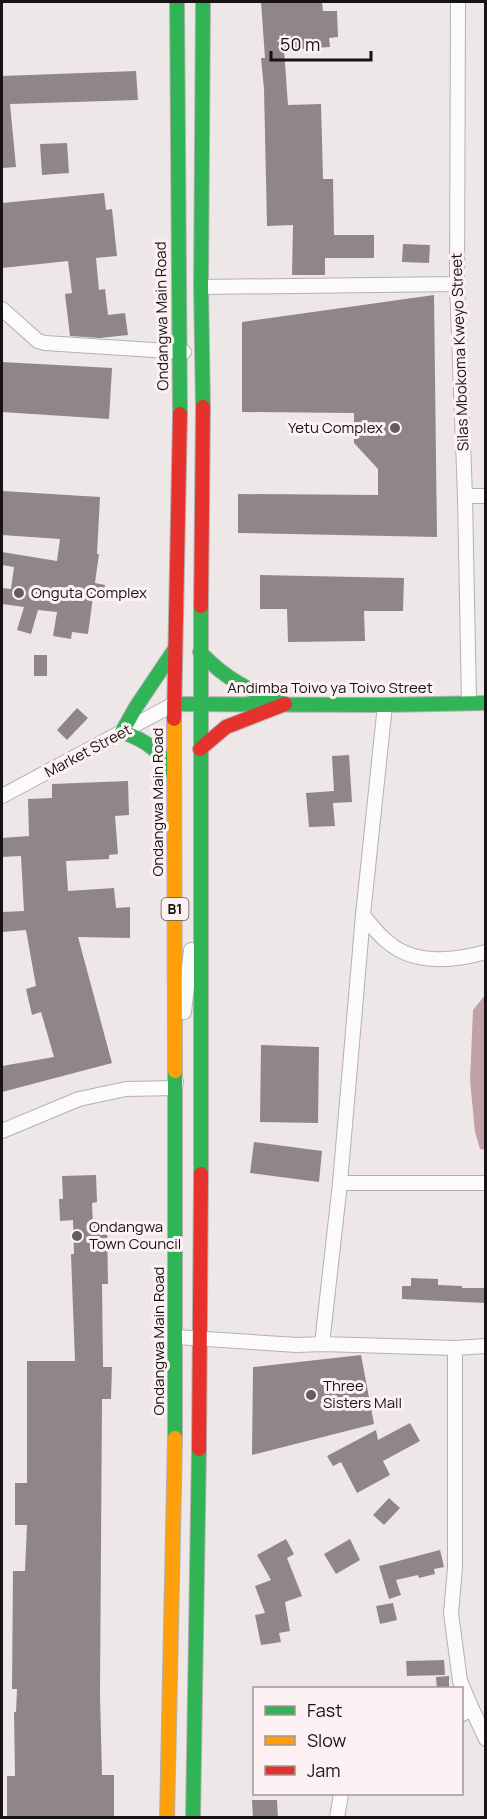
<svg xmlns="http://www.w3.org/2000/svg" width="487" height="1819" font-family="Manrope,sans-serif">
<rect width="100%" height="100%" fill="#eee7e8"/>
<path fill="#c2a0a7" d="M485,995v155l-5,-1 -5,-17 -5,-52 3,-70z"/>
<path fill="#908688" d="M261,2h61l1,9h14l1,26 -9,1 1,9 -46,3 4,55 33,-1 2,75h10l1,56h40v23h-49v17h-33l1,-50 -26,1 -3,-137 -3,-31h4z
M136,71l2,29 -128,4 6,63 -14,1v-92z
M67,143l2,30 -27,2 -2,-31z
M104,193l2,17 6,-1 5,47 -21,2 3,32 6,-1 3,26 17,-2 3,22 -28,3 -30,-2 -5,-42 7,-1 -4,-32 -66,7v-65z
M403,244l27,1 -1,18 -27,-1z
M434,295l3,242 -199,-4v-39l140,1v-26l-24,-26v-30l-112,-1v-90z
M2,362l110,6 -3,51 -107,-7z
M2,491l98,6 -3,57h2l-4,29 10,2 -2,13 -10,-1 -5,37 -16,-2 -1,7 -18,-3 4,-24 -19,-2 -7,24 -14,-4 7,-23 -22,-3v-16l9,1 3,-22 -12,-2v-13l55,9 3,-22 -58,-4z
M260,575l144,3 -1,33h-39l1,30 -77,1 -1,-33h-27z
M34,655h13v21h-13z
M77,708l11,10 -21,22 -10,-10z
M349,755l3,47 -19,1 2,23 -26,1 -3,-34 28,-2 -2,-35z
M128,781l1,34 -14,1 3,38 -9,1v4l-43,2 2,30 46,-3 2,20 14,-1v31l-52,-1 34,126 -110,29v-26l52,-9 -13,-45 -9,3 -6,-26 10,-3 -10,-56 -24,2v-20l22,-1 -3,-55 -19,1v-19l27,-2 -1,-37 24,-1v-14z
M261,1045l58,2 -1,76 -58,-1z
M254,1142l68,9 -3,31 -69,-9z
M96,1175l1,27 -5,1 1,22h14l1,59h-6l1,83h9l-1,32h-9l-2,296 2,80h12v43h-107v-42h8l-1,-64h2l1,-23h-5l1,-118h12l2,-46h-12v-42h12v-122h48l-4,-107h3l-1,-34 -13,1 -1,-22h4l-1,-23z
M411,1278l27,1v6l24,1v2h24v15l-84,-4v-13h9z
M361,1355l13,69 -122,31 1,-88z
M410,1423l10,18 -37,20 7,14 -33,18 -16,-31 -8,4 -6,-10 49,-26 2,10z
M389,1498l11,10 -16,17 -11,-10z
M286,1539l8,15 -7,4 15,38 -17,6 5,29 -11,2 2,9 -20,3 -6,-30 10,-2 -10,-27 16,-6 -14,-25z
M350,1539l10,21 -24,14 -12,-20z
M440,1550l4,17 -10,2 1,5 -16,4 -1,-3 -22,5 5,15 -12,4 -10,-33z
M393,1603l4,17 -17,4 -4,-18z
M444,1660l1,15 -38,1 -1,-15z
M449,1676v13h-12l-1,-12z
M252,1800h25l1,18h-25z"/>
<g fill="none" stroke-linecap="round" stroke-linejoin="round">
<g stroke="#b5b0b0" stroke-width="16">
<path id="street" d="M458,2l-1,282 8,212 4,207
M201,287l256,-3
M2,309l36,32 7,2 139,9
M465,496h21
M2,796l172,-92
M363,915c8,10 16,21 26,28 26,22 66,18 97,9
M184,1012l7,-62
M2,1131l77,-32 47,-10 49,-1 1,-7
M340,1183h146
M176,1337l121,8 25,-1 18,-161 23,-268 22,-210
M322,1344l133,4
M472,1709l-12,-28 -9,-68 4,-45v-220l31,-2
M462,1714l10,-5 14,30
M337,1818l4,-24"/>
</g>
<g stroke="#b5b0b0" stroke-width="16">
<path id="fast" d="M177,2l3,412
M203,407l-2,-120 2,-285
M201,606v568
M200,652c26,28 50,39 85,52
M174,704l211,1 101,-2
M174,774c-13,-22 -28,-34 -52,-42l14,-25 39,-58
M175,1438v-367
M193,1818l6,-369"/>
</g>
<g stroke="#b5b0b0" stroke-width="16">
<path id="slow" d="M174,719l1,352
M167,1818l8,-380"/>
</g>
<g stroke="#b5b0b0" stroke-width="16">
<path id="jam" d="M201,606l2,-199
M174,719l6,-305
M200,749l26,-22 59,-23
M199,1449l2,-275"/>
</g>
<use href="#street" stroke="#fcfbfc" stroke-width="14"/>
<use href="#fast" stroke="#30b455" stroke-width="14"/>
<use href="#slow" stroke="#ff9f0a" stroke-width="14"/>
<use href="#jam" stroke="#e5322d" stroke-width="14"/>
</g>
<g fill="#625d5e" stroke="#fef1f3" stroke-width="2">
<circle cx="395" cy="428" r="6"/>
<circle cx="19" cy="593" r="6"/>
<circle cx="77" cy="1236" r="6"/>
<circle cx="311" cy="1395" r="6"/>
</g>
<g text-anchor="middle" stroke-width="6" stroke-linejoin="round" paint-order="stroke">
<rect fill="#fef1f3" stroke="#5c5656" stroke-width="1.5" x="161.5" y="898" width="27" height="22" rx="4.5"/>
<g font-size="14" font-weight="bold" fill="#171313">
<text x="175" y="914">B1</text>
</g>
<g font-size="15" fill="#171313" stroke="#fef1f3">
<text transform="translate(162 316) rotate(-91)" y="5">Ondangwa Main Road</text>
<text transform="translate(460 352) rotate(-92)" y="5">Silas Mbokoma Kweyo Street</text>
<text x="330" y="693">Andimba Toivo ya Toivo Street</text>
<text transform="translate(88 751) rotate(-28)" y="5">Market Street</text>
<text transform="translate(158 802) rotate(-90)" y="5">Ondangwa Main Road</text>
<text transform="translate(159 1341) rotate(-90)" y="5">Ondangwa Main Road</text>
</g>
<g font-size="15" fill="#171313" stroke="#fef1f3" text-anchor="start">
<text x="383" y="433" text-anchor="end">Yetu Complex</text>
<text x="31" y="598">Onguta Complex</text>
<text x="89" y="1232">Ondangwa<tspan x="89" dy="17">Town Council</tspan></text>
<text x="323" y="1391">Three<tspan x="323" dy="17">Sisters Mall</tspan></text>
</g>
</g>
<rect width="487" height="1819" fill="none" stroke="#171313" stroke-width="6"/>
<rect x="253" y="1687" width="210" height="108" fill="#fef1f3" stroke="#a29899" stroke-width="1.5"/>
<rect x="265" y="1706" width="30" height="9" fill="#30b455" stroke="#a29899" stroke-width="1.5"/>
<text x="307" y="1717" font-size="18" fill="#171313">Fast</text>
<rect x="265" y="1736" width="30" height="9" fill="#ff9f0a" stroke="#a29899" stroke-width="1.5"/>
<text x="307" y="1747" font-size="18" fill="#171313">Slow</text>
<rect x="265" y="1766" width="30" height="9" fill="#e5322d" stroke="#a29899" stroke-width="1.5"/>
<text x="307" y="1777" font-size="18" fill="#171313">Jam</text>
<path d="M271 51v9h100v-9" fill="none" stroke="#171313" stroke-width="3"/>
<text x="280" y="51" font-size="18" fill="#171313" stroke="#fef1f3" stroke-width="4.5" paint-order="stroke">50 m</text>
</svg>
